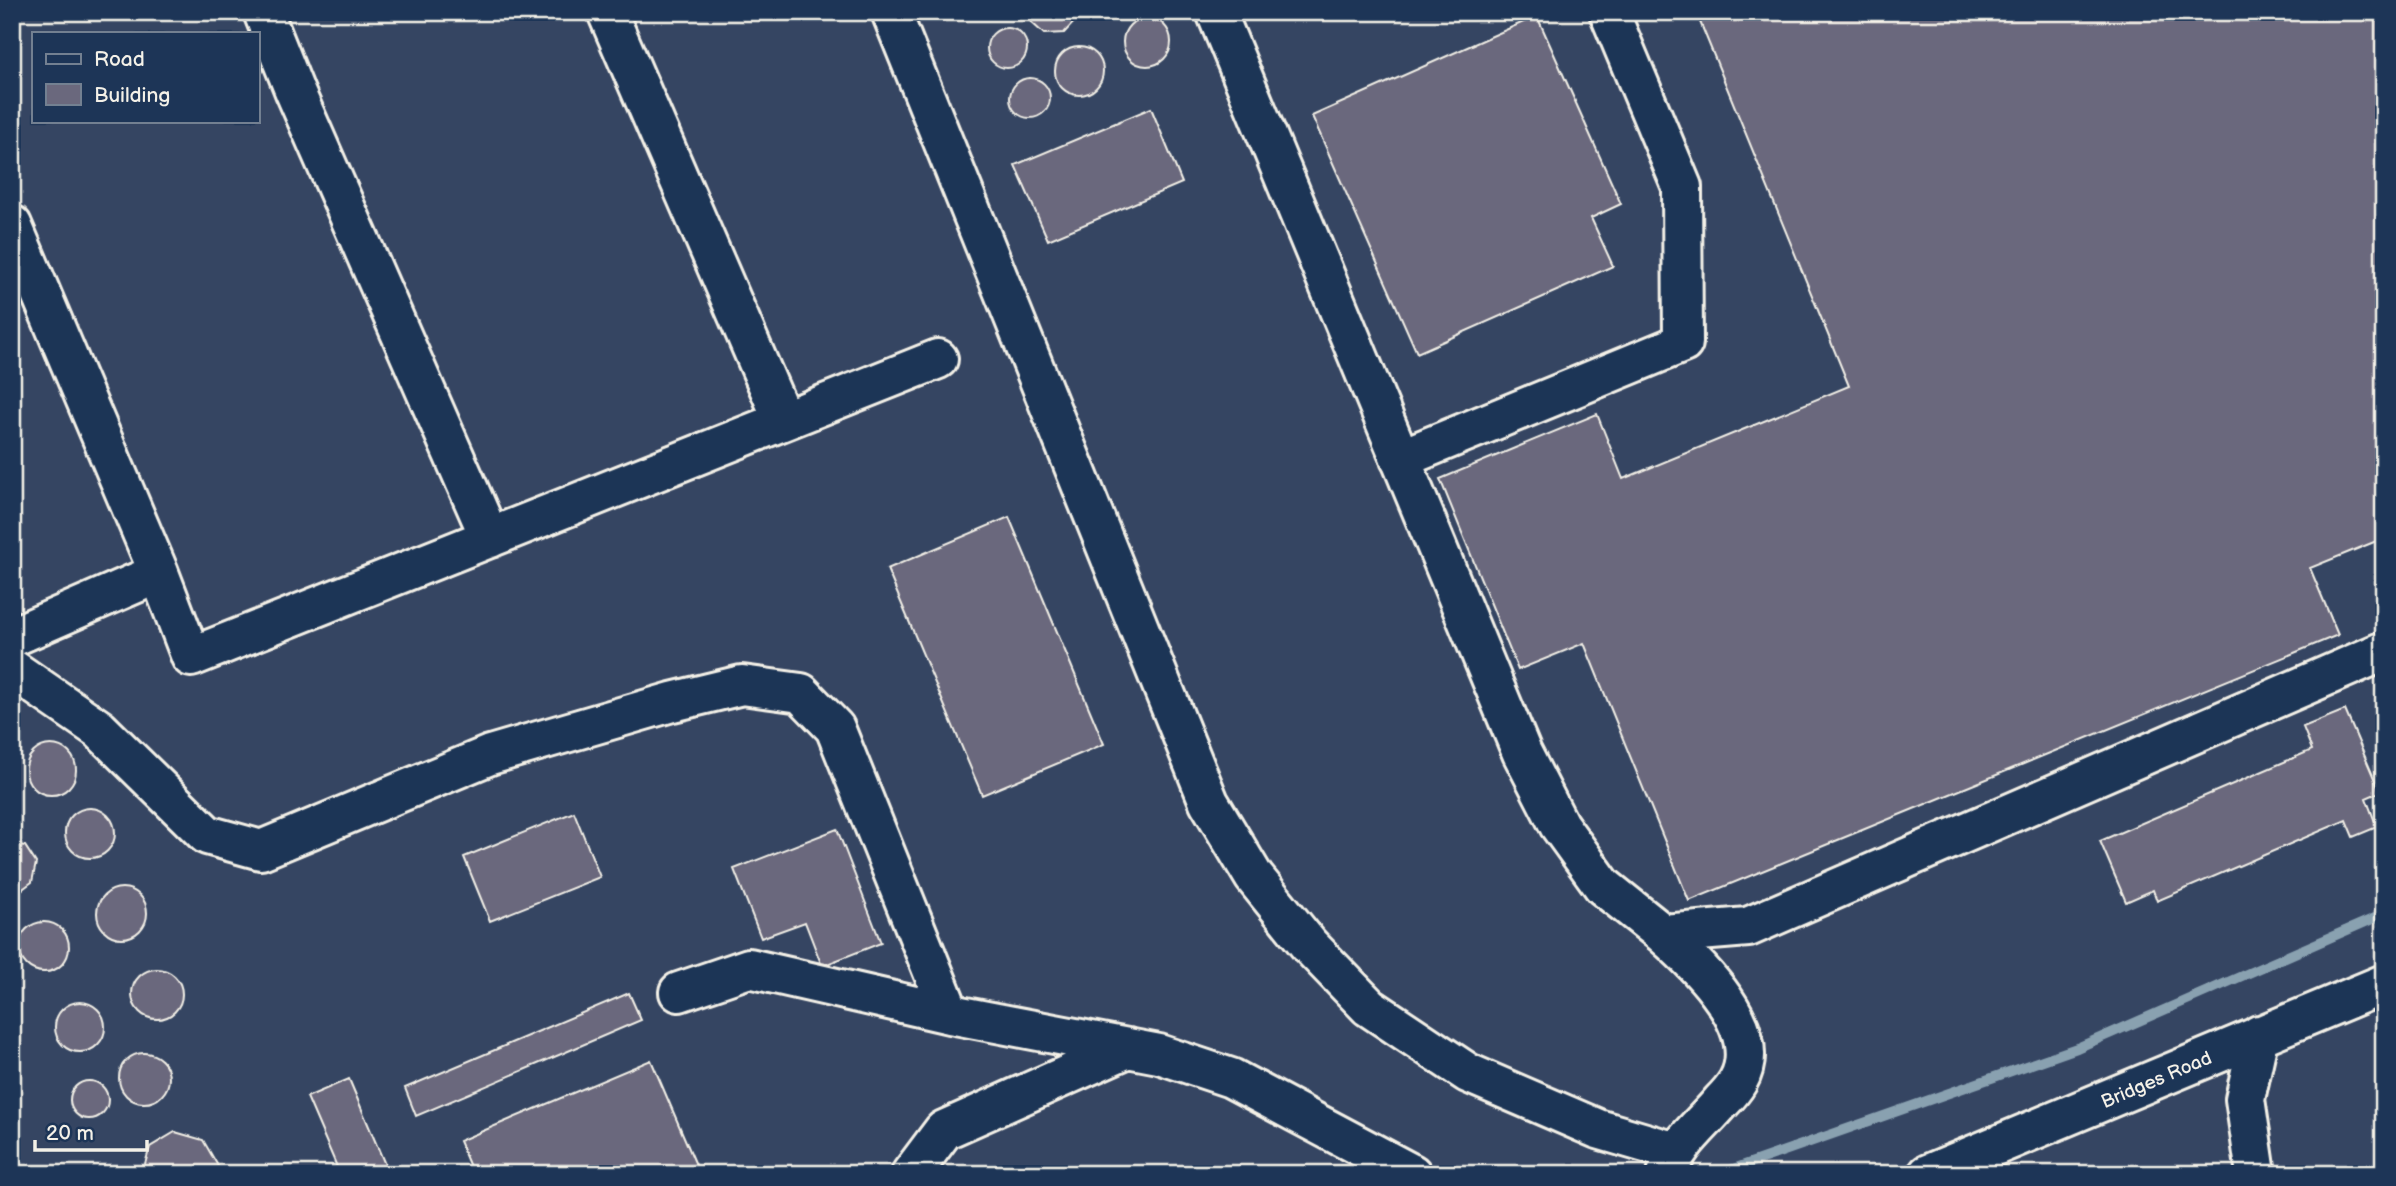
<svg xmlns="http://www.w3.org/2000/svg" width="2396" height="1186" font-family="'Balsamiq Sans',sans-serif">
<rect width="100%" height="100%" fill="#1d3557"/>
<filter id="ink" filterUnits="userSpaceOnUse"><feTurbulence type="fractalNoise" baseFrequency=".0143" numOctaves="2"/><feDisplacementMap in="SourceGraphic" scale="14" xChannelSelector="R" yChannelSelector="G"/><feConvolveMatrix kernelMatrix="1 2 1 2 8 2 1 2 1" color-interpolation-filters="sRGB"/></filter>
<g filter="url(#ink)">
<path fill="#344462" fill-rule="evenodd" d="M12,12h2372v1162h-2372zM33,33h224v88h-224z"/>
<g fill="none" stroke-linecap="round" stroke-linejoin="round">
<path stroke="#89a1b0" stroke-width="10" d="M1719,1174l358,-126 307,-134"/>
</g>
<path fill="#6a687d" stroke="#f4f1e8" stroke-width="2" d="M975,12h27l-9,6 -15,-2z
M1030,12h46l1,7 -13,14 -20,1 -14,-13z
M1696,12h688v526l-74,30 28,67 -649,266 -105,-258 -66,27 -78,-191 157,-65 26,65 226,-93z
M1537,16l84,188 -30,14 22,48 -196,87 -105,-237z
M1123 42a24 24 0 1 1 48 0a24 24 0 1 1-48 0Z
M987 48a20 20 0 1 1 40 0a20 20 0 1 1-40 0Z
M1055 71a24 24 0 1 1 48 0a24 24 0 1 1-48 0Z
M1010 98a20 20 0 1 1 40 0a20 20 0 1 1-40 0Z
M1151,108l31,75 -134,57 -33,-75z
M1009,517l95,227 -122,51 -95,-226z
M2345,710l35,82 -14,6 11,29 -24,10 -7,-17 -189,81 -4,-11 -27,12 -26,-61 212,-91 -9,-23z
M26 770a25 25 0 1 1 50 0a25 25 0 1 1-50 0Z
M65 833a25 25 0 1 1 50 0a25 25 0 1 1-50 0Z
M574,812l26,65 -110,44 -26,-64z
M837,829l44,114 -59,23 -17,-44 -44,16 -27,-69z
M12,844l13,2 11,17 -4,19 -16,12 -4,-1z
M97 913a25 25 0 1 1 50 0a25 25 0 1 1-50 0Z
M19 947a25 25 0 1 1 50 0a25 25 0 1 1-50 0Z
M132 994a25 25 0 1 1 50 0a25 25 0 1 1-50 0Z
M629,993l12,27 -225,96 -11,-28z
M55 1027a25 25 0 1 1 50 0a25 25 0 1 1-50 0Z
M119 1078a25 25 0 1 1 50 0a25 25 0 1 1-50 0Z
M651,1060l45,105 -22,9h-201l-14,-33z
M349,1079l40,95h-49l-33,-77z
M70 1100a19 19 0 1 1 38 0a19 19 0 1 1-38 0Z
M175,1132l28,8 15,26 -3,8h-73l8,-27z"/>
<g fill="none" stroke-linecap="round" stroke-linejoin="round">
<g stroke="#f4f1e8" stroke-width="44">
<path id="minor" d="M263,12l32,80 195,446
M607,12l176,408
M891,12l318,790 45,75 55,68 60,62 99,66 130,56 78,23
M1216,12l306,741 37,72 44,61 60,48 85,-7 636,-276
M12,225l147,348 32,84 747,-298
M1400,459l283,-116 -1,-156 -73,-175
M12,637l147,-64
M12,669l87,60 108,106 54,15 229,-95 182,-53 70,-17 59,8 34,35 115,286
M1663,934c34,30 104,96 75,147 -4,7 -11,15 -17,21 -19,23 -45,42 -54,72
M679,992l70,-24 201,46 209,40 72,24 181,96
M911,1174l33,-44 184,-82
M1928,1174l456,-190
M2256,1174l-11,-75 14,-64"/>
</g>
<use href="#minor" stroke="#1d3557" stroke-width="38"/>
</g>
</g>
<g text-anchor="middle" stroke-width="5" stroke-linejoin="round" paint-order="stroke">
<g font-size="19" fill="#f4f1e8" stroke="#1d3557">
<text transform="translate(2156 1079) rotate(-23)" y="7">Bridges Road</text>
</g>
</g>
<rect width="2396" height="1186" fill="none" stroke="#1d3557" stroke-width="42"/>
<rect x="21" y="21" width="2354" height="1144" fill="none" stroke="#f4f1e8" stroke-width="2.5" filter="url(#ink)"/>
<rect x="32" y="32" width="228" height="91" fill="#1d3557" stroke="#738091" stroke-width="2"/>
<rect x="46" y="54" width="35" height="10" fill="#1d3557" stroke="#738091" stroke-width="2"/>
<text x="94" y="66" font-size="21" fill="#f4f1e8">Road</text>
<rect x="46" y="84" width="35" height="21" fill="#6a687d" stroke="#738091" stroke-width="2"/>
<text x="94" y="102" font-size="21" fill="#f4f1e8">Building</text>
<path d="M35 1140v10h112v-10" fill="none" stroke="#f4f1e8" stroke-width="3.5"/>
<text x="46" y="1140" font-size="21" fill="#f4f1e8" stroke="#1d3557" stroke-width="5" paint-order="stroke">20 m</text>
</svg>
